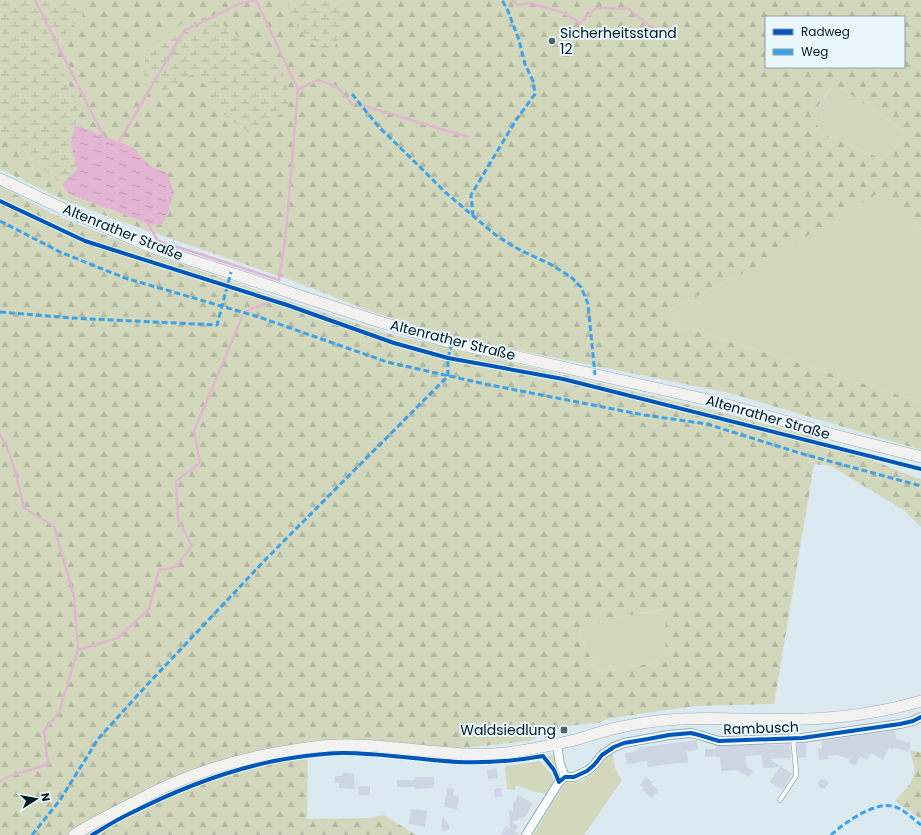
<svg xmlns="http://www.w3.org/2000/svg" width="921" height="835" font-family="Poppins,sans-serif">
<defs>
<pattern id="forest-firs" width="22" height="20" patternUnits="userSpaceOnUse"><rect width="22" height="20" fill="#d3d8bd"/><path d="M5 1l3.5 6h-7zM16 11l3.5 6h-7z" fill="#b3b9a2"/></pattern>
<pattern id="wetland-marsh" width="20" height="14" patternUnits="userSpaceOnUse"><rect width="20" height="14" fill="#d3d8bd"/><path d="M1 5h8M5 5V1M11 12h8M15 12V8" fill="none" stroke="#b3b9a2"/></pattern>
<pattern id="water-ripples" width="26" height="14" patternUnits="userSpaceOnUse"><rect width="26" height="14" fill="#e3b5d3"/><path d="M2 4q2-2 4 0t4 0M15 11q2-2 4 0t4 0" fill="none" stroke="#c19bb5"/></pattern>
</defs>
<rect width="100%" height="100%" fill="#dbeaf0"/>
<path fill="#d3d8bd" d="M834,83l76,52 -28,24 -64,-27 -2,-22z
M885,188l36,41v173l-223,-71 -20,-1 -8,-20 82,-41z
M667,609l-2,55 -9,-1 -59,9 -18,-40 27,-13z
M612,751l3,17 7,12 -38,55h-51l32,-52 16,-2 12,-7z
M553,755l1,1 3,10v5l-1,-1 -9,-12 2,-2z
M540,761l14,16 -1,4 -6,13 -15,-3 -16,-6 -1,5 -8,-1 -2,-22 2,-1z"/>
<path fill="url(#forest-firs)" fill-rule="evenodd" d="M0,0h921v229l-36,-40 -133,80 -82,41 8,20 20,1 223,71v48l-192,-57 -276,-56 -78,-24 -82,-32 -179,-62 -52,-20 -62,-30zM766,17h138v50h-138zM834,83l76,52 -28,24 -64,-27 -2,-23zM71,144l63,4 16,18 17,8 7,18 -12,33 -13,-1 -80,-30 -7,-10 15,-14z
M0,186l51,27 90,37 135,47 110,36 326,77 104,27 100,41 5,1v48l-16,-16 -74,-45 -17,-2 -40,240 -77,2 -38,5 -52,8 -8,4 -17,1 -26,5 -27,12 -68,7 -80,-7 -37,-1 -36,1 -1,78 63,-1 14,-3 32,20h-416zM666,609l-1,54h-9l-59,9 -18,-40 27,-13z
M910,751l11,1v67l-26,-18 16,-18 4,-13z"/>
<path fill="url(#wetland-marsh)" d="M0,0h78l5,16 -31,31 27,60 -8,37 6,26 -15,14 -62,-48z
M288,0h54l1,17 -3,19 -11,22 -24,-21 -17,-22z
M217,15l6,10 8,4 26,28 13,5 7,2 11,19v23l-3,6 -37,20 -13,-9 -14,-11 -12,-24 -17,-13 -11,4 -7,8 -13,5 -11,-7 -6,-8 1,-22 8,-11 33,-24z"/>
<path fill="url(#water-ripples)" d="M75,125l59,23 16,18 17,7 7,19 -6,21 -6,12 -13,-1 -80,-30 -7,-10 15,-14 -6,-26z"/>
<g fill="none" stroke-linecap="round" stroke-linejoin="round">
<path stroke="#e3b5d3" stroke-width="2.5" d="M35,0l69,137
M512,0l6,5 12,-2 34,10 16,10 16,-15 33,1 31,25
M298,89l20,-9 19,7 17,19
M365,106l103,31
M117,145l67,-114 57,-28 15,-3
M147,222l11,19 39,12 82,27 7,-47 12,-144 -42,-89
M247,311l24,-10
M0,434c13,23 18,49 24,74l30,18 20,71 4,53 -19,62 -15,19 4,33 -38,12 -10,5
M78,650l40,-12 31,-29 10,-39 16,-3 17,-21 -14,-26 -2,-39 24,-18 -6,-32 48,-114"/>
</g>
<path fill="#ced6e4" d="M895,730l1,9 15,4 -2,9 -16,-4 -1,2 -3,-2 -6,12 -12,-7 -4,7 -7,-4 -5,10 -7,-4 2,-3 -14,-4 -8,1v3l-9,1 -1,-11 4,-1 -1,-7z
M697,740l1,10 -11,1 1,11 -40,5 -1,-6 -20,3 -2,-11 13,-2 -1,-3z
M806,743v14l-8,1 -1,-14z
M790,744l1,14 -21,1 22,15 -10,16 -12,-8 10,-15 -17,1 -1,-13 -16,1 1,11 6,4 -4,6 -12,-7 -16,1 -1,-14h-4v-1l-11,1v-8h10v-3h11z
M497,768l1,10 -10,1 -1,-9z
M342,773l12,1 1,15 -16,-1v-5h-5l1,-7h7z
M415,777h19v11l-19,1v-2h-18v-7h18z
M646,777l7,5 -2,2 8,6 -7,8 -10,-8 2,-3 -4,-2z
M824,779l5,4 -4,5h-4l-2,-2 -1,-3 2,-3z
M358,786h12v9h-12z
M447,788l7,1 -1,6 6,1 -2,13 -13,-2z
M501,788l1,8 -7,1 -1,-8z
M518,795l15,8 -8,14 -13,5 6,4 -3,6 5,3h-19l5,-9 4,3 -1,-18 4,-1v-5z
M411,809l16,2 -2,16 -16,-3z
M443,816l7,12 -6,4 -3,-5z"/>
<g fill="none" stroke-linecap="round" stroke-linejoin="round">
<g stroke="#9aaeb6" stroke-width="5.5">
<path id="lane" d="M780,800l16,-24v-6l-3,-32"/>
</g>
<g stroke="#9aaeb6" stroke-width="10">
<path id="street" d="M557,744l3,20 5,13
M565,777h9l13,-6 7,-6 8,-10 12,-8 10,-4 45,-8 22,-2 8,2 20,6h7l76,-3 98,-14 13,-3 8,-4
M526,835l33,-53 6,-5"/>
</g>
<g stroke="#9aaeb6" stroke-width="12">
<path id="secondary" d="M0,179l55,26 96,42 226,74 75,22 66,14 66,15 129,29 125,35 83,21
M74,835c18,-12 38,-21 57,-31 12,-6 24,-13 36,-18 38,-17 80,-29 121,-35 22,-4 43,-7 65,-6 51,1 102,13 153,8 23,-3 47,-8 69,-13 17,-5 33,-11 51,-14 18,-4 37,-6 56,-7 41,-2 82,2 123,0 39,-1 78,-7 116,-18"/>
</g>
<use href="#lane" stroke="#fafcfd" stroke-width="4"/>
<use href="#street" stroke="#fafcfd" stroke-width="8"/>
<use href="#secondary" stroke="#f4f2f1" stroke-width="11"/>
<path stroke="#3ca2ea" stroke-width="3" stroke-dasharray="6 3" stroke-linecap="butt" d="M352,94l26,32 45,44 22,22 53,45 24,14 28,13 21,13 10,10 7,17 7,71
M473,216l-2,-21 45,-75 19,-26 -2,-13 -8,-17 -6,-24 -11,-29 -6,-11
M0,221l60,31 65,26 134,39 128,45 98,22 159,31 63,9 96,30 118,32
M0,312l71,6 146,7 5,-19 9,-34
M32,835l28,-35 30,-48 8,-13 49,-54 120,-127 181,-182v-18l4,-15
M831,835c13,-12 43,-33 61,-29 11,2 21,13 29,19"/>
<g stroke="#eaf7fd" stroke-width="6">
<path id="cycleway" d="M0,201l85,40 202,64 107,38 54,15 115,21 358,90
M92,835c12,-7 24,-15 37,-21 53,-27 110,-49 169,-57 15,-2 30,-4 45,-4 39,0 77,7 115,9 29,1 57,-1 85,-6l11,14 5,12 6,-5h9l13,-6 7,-6 8,-10 12,-8 10,-4 24,-4 21,-4 22,-2 8,2 20,6 83,-3 98,-14 13,-3 8,-4"/>
</g>
<use href="#cycleway" stroke="#0057b8" stroke-width="4"/>
</g>
<g fill="#4d626a" stroke="#eaf7fd" stroke-width="1.5">
<circle cx="552" cy="41" r="4"/>
<rect x="560" y="726" width="8" height="8" rx="2"/>
</g>
<g text-anchor="middle" stroke-width="4" stroke-linejoin="round" paint-order="stroke">
<g font-size="14" fill="#001822" stroke="#eaf7fd" text-anchor="start">
<text x="560" y="38">Sicherheitsstand<tspan x="560" dy="16">12</tspan></text>
<text x="556" y="735" text-anchor="end">Waldsiedlung</text>
</g>
<g font-size="14" fill="#001822" stroke="#eaf7fd">
<text transform="translate(123 232) rotate(22)" y="5">Altenrather Straße</text>
<text transform="translate(453 340) rotate(14)" y="5">Altenrather Straße</text>
<text transform="translate(768 417) rotate(16)" y="5">Altenrather Straße</text>
<text transform="translate(761 728) rotate(-2)" y="5">Rambusch</text>
</g>
</g>
<rect x="765" y="16" width="140" height="52" fill="#eaf7fd" stroke="#8c9ea5"/>
<rect x="773" y="29" width="20" height="6" fill="#0057b8" stroke="#8c9ea5"/>
<text x="801" y="36" font-size="12" fill="#001822">Radweg</text>
<rect x="773" y="49" width="20" height="6" fill="#3ca2ea" stroke="#8c9ea5"/>
<text x="801" y="56" font-size="12" fill="#001822">Weg</text>
<g transform="translate(36 799) rotate(79)" stroke="#eaf7fd" stroke-width="3" paint-order="stroke">
<path d="M0-3L7 15L0 10L-7 15Z" fill="#001822"/>
<text y="-6" font-size="11" font-weight="bold" text-anchor="middle" fill="#001822">N</text>
</g>
</svg>
